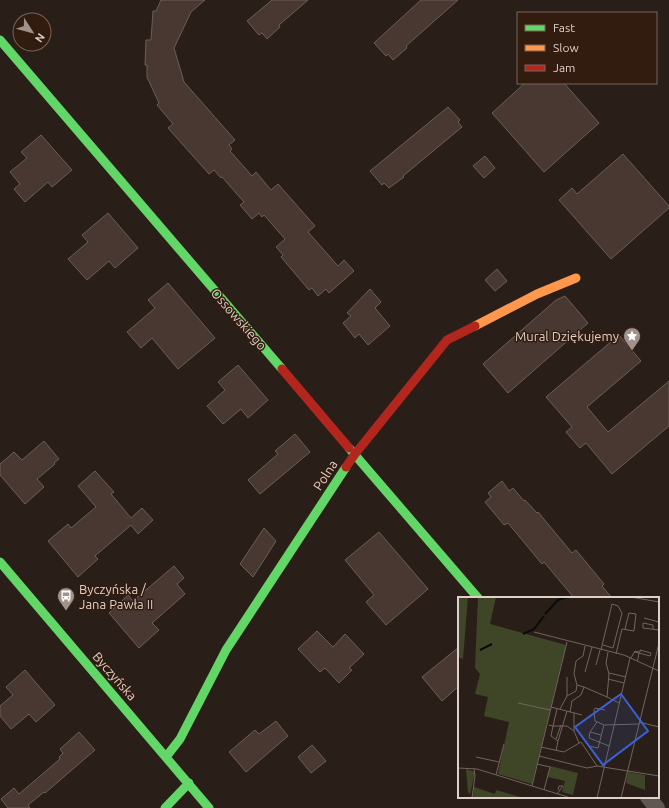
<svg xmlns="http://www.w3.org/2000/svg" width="669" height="808" font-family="Ubuntu,sans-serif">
<rect width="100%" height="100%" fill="#2a1e18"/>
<path fill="#483831" stroke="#6a5f59" d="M161,0h44l-14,12 -17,36 10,34 51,58 -6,5 3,4 -2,2 22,25 4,-4 15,18 7,-6 37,42 -7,6 30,34 6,-6 10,11 -25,22 -3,-4 -8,7 -6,-8 -3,2 -28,-33 2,-2 -7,-8 9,-8 -21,-24 -2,2 -3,-4 -7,6 -12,-14 4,-3 -22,-25 -1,1 -7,-8 -5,4 -41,-46 5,-4 -16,-19 2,-2 -12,-26v-12h-2l1,-25h5l2,-29h3z
M272,0h36l-29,25 1,2 -13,12 -5,-6 -3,2 -12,-14z
M421,0h37l-52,46 1,2 -14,12 -5,-6 -2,2 -12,-13z
M525,83h39l35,40 -55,49 -52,-59z
M448,107l12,13 -2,2 4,5 -59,49 1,1 -15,11 -5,-5 -2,2 -12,-14z
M41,135l31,35 -20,17 -4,-5 -23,20 -11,-13 6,-5 -10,-12 17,-14 -6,-6z
M623,154l46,52v2l-58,51 -52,-59 13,-12 5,6z
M485,156l10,12 -11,10 -11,-12z
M108,213l30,35 -23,20 -6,-7 -22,19 -19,-21 20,-17 -6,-7z
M497,269l10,12 -12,10 -10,-11z
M168,283l47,55 -37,31 -26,-31 -11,10 -14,-16 28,-24 -7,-8z
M370,289l11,13 -6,6 15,18 -22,19 -9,-11 -4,4 -12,-15 8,-7 -4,-3z
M565,296l23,27 -80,70 -25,-29 73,-64z
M619,335l22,26 -54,46 21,25 61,-51v45l-57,48 -26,-31 -6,5 -14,-16 6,-5 -26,-30z
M238,365l30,35 -20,18 -7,-9 -18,15 -16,-18 18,-16 -7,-8z
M295,434l15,18 -50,42 -12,-14 30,-26 -3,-3z
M44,441l15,18 -5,4 1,1 -18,15 7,8 -19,17 -25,-29v-11l14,-12 8,8z
M95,471l19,21 -3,2 20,24 11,-10 11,12 -15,14 -7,-9 -36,31 3,3 -20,18 -30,-36 20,-17 3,4 25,-21 -18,-21z
M502,481l7,10 4,-3 11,13 1,-1 12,13 1,-1 34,41 4,-3 28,34 -2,2 10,12h-38l-30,-36 -2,2 -34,-41 -4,2 -19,-23 6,-5 -3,-4z
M264,528l12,13 -23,36 -13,-13z
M379,532l49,57 -42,36 -20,-23 8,-7 -29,-35z
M174,566l10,12 -7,6 8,10 -33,29 7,7 -20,18 -30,-35 19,-18 5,6z
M317,631l16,16 12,-13 19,20 -15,14 3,2 -13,13 -14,-15 -5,4 -22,-23z
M459,647v39l-17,15 -20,-24z
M25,670l30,35 -19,17 -7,-8 -18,15 -11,-13v-10l13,-11 -7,-8z
M276,721l12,15 -42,36 -17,-20 26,-22 4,4z
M79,732l16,18 -50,43 -1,-1 -16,13 2,3h-22l-7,-9 13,-11 5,6 41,-35 -1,-2 4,-4 -3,-4z
M312,745l14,16 -15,12 -13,-16z"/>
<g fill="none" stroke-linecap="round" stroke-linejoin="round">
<path stroke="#605752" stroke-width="16" d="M648,797l9,11"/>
<path stroke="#63d668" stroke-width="9" d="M0,40l282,329
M349,448l129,150
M0,562l209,246
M166,757l14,-18 46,-89 120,-183
M165,808l24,-25"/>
<path stroke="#ff974d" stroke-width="9" d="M475,326l62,-32 39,-16"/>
<path stroke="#b3261e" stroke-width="9" d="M282,369l67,79
M346,467l9,-13 92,-114 28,-14"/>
</g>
<defs>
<g id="sight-pin" transform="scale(0.9)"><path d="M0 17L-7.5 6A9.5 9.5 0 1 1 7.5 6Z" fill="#a0928a" stroke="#321c10"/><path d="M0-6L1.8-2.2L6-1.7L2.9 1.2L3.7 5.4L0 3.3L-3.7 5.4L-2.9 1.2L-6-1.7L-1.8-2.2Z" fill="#fff"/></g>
<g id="bus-pin" transform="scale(0.9)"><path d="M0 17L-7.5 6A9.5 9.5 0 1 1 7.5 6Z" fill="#a0928a" stroke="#321c10"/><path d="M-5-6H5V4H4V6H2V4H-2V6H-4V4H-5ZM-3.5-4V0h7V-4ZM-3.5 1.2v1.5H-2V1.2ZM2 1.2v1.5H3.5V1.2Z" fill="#fff"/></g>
</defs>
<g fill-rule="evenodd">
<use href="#sight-pin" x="632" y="336"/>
<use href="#bus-pin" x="66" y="596"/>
</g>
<g text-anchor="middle" stroke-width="3" stroke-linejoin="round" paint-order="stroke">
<g font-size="13" fill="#dfd0c8" stroke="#321c10">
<text transform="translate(239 319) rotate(49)" y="5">Ossowskiego</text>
<text transform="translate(325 475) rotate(-57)" y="5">Polna</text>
<text transform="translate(115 676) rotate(49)" y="5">Byczyńska</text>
</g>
<g font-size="13" fill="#dfd0c8" stroke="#321c10" text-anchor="end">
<text x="619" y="341">Mural Dziękujemy</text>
<text x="79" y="594" text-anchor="start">Byczyńska /<tspan x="79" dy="15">Jana Pawła II</tspan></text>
</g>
</g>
<g transform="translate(458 597)">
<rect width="201" height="201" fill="#2a1e18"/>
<path d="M0,0h10l-5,62 -5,-2zM20,0h18l-6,27 76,21 -34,139 -34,-10 11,-52 -25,-6 4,-19 -13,-3 5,-20 -5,-6zM92,169l28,7 -5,22 -11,-3 3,-11 -17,-4zM8,172l9,3 -5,23 -2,-3zM170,175l17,3v15l-19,-7zM16,190l21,7 1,-4 28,8h-51z" fill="#3e4627"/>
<path fill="none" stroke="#060d0c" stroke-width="2" d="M87,17l13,-14 10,-3M65,37l11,-5 10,-13M22,53l12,-6"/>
<path fill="none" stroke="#72655e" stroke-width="1" d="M173,0l28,5M186,21l15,4M195,32v-4l-10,-2v5l16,2M76,35l90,23 35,16M143,53l11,-46 6,2 4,7 -9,35 -10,-3M150,55l-2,11 3,11 -2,23 12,6M176,55l5,1 11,3 1,-3 -11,-3v2l-1,1 -1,6 -1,2M158,57l6,-25 12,2 2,-17 -7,-1 -4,16M173,61l4,-7 4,1M138,68l4,-15M127,75l7,-25M151,76l17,4M109,80v19M150,82l16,4M126,90l-7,-2 -3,-11 2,-13 7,-5 2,-10M60,106l32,7M93,110l31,8M99,112l-4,17h14l7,5 5,12M102,112l7,-13 9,-5 1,-6M147,113l-10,-2 -1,2 1,11 9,4 35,-1M112,115l2,-11 9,-6 3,-8 23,10M139,125l-7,10 11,3M181,125l20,5M91,128l4,1 -2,10 7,5 -2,10M116,134v-18M132,135l-1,6 20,8M98,142l5,-14M100,144l9,-30M131,149l9,2 6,-23M83,150l23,5 17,-10 16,24M81,159l48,12 10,-2 62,10M18,160l23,5M79,167l13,3 -6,23M0,171l19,1 94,29M38,178l8,-31M74,189l35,-144M99,197l6,-8h-4l-1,4M14,201l3,-22 -1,-7M139,201l33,-140M163,201l38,-155"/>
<path fill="#3a62d6" fill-opacity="0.15" stroke="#3a62d6" stroke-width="2" d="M163,97l27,37 -45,34 -28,-38z"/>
<rect width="201" height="201" fill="none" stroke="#dfd0c8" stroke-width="2"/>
</g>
<rect x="517" y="12" width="140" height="72" fill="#321c10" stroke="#77645a"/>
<rect x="525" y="25" width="20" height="6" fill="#63d668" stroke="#77645a"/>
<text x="553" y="32" font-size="12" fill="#dfd0c8">Fast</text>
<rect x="525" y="45" width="20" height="6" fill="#ff974d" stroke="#77645a"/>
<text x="553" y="52" font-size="12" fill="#dfd0c8">Slow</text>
<rect x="525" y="65" width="20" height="6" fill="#b3261e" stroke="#77645a"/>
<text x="553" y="72" font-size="12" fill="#dfd0c8">Jam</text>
<g transform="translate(32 32) rotate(126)"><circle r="19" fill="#321c10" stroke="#77645a"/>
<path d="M0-3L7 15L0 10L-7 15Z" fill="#a0928a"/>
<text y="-6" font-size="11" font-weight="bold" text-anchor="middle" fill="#dfd0c8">N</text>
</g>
</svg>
